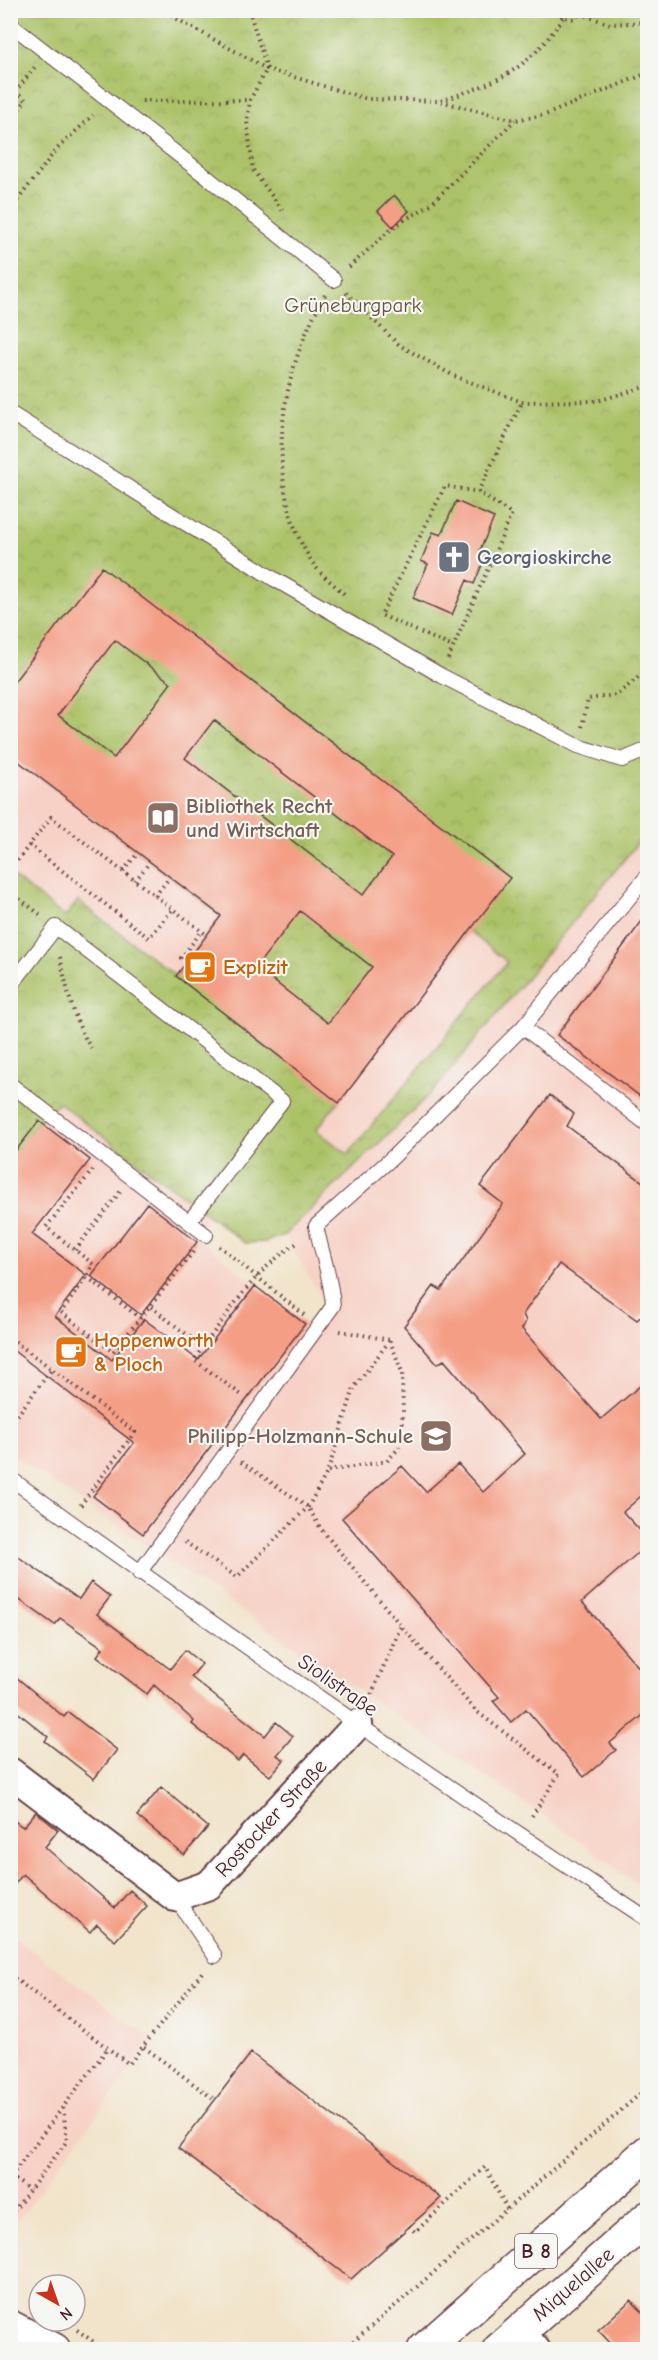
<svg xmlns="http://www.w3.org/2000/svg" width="658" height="2360" font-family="'Comic Neue',sans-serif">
<defs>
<pattern id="park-crowns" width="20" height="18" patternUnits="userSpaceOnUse" patternTransform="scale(1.5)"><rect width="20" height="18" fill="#abc267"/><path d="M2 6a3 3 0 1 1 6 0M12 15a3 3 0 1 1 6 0" fill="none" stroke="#95a65a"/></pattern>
</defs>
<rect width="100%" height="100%" fill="#f6f6f2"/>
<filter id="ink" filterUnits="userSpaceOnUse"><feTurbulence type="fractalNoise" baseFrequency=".0167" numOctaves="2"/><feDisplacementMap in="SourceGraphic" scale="12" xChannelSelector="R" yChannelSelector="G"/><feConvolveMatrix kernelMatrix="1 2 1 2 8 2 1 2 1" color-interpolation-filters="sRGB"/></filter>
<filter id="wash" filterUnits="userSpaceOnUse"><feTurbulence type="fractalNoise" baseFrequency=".008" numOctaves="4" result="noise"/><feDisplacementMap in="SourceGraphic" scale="24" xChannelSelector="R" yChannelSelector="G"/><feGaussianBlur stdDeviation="1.35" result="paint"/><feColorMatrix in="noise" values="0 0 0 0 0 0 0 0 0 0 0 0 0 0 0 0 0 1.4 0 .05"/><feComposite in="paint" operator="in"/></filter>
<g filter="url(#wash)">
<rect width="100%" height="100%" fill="#f1e4cb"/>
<path fill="#f7d1c6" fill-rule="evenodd" d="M10,429l635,405 2,-2v1059l-71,-53 -565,-384zM209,1217l36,26 20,-1 19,-7 40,67 -17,23 -113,-90z
M11,1935l140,103 -11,19 -129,172z"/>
<path fill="url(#park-crowns)" stroke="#7a7049" stroke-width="1.5" fill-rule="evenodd" d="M11,11h636v821l-212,257 -151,146 -19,7 -20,1 -186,-140 -20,18 -28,37v-283l54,42 13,-16 98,75 45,-60 -210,-161zM469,931l38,31 -159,192 -32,-24z"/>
<g id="blocks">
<path fill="#f49e85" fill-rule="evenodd" d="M394,195l15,16 -16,16 -15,-16z
M456,501l38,17 -14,32 7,3 -13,31 -7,-4 -15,35 -39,-17 15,-34 -7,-3 12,-29 8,3z
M102,567l408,311 -171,225 -163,-127 45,-60 -211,-161v-68zM115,640l56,43 -57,75 -56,-43zM214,720l178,137 -29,38 -178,-137zM300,911l72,56 -44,56 -72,-56z
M648,913v189l-91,-67z
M550,1095l24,19 -7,12 81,60v124l-11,10 -78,-56 -36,50 3,7 -4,8 79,90 47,-40v111l-25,22 25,27v5l-66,58 66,76v33l-38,32 6,7 -32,27 -58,-68 -15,13 -18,-21 6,-4 -157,-179 60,-52 24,26 32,-28 25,28 42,-38 -81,-94 -7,4 -33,-38 30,-40 7,4 62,-86 -23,-18z
M39,1121l51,39 -58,74 54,41 -31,41 57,44 32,-41 54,41 57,-74 50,38 -162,210 -50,-38 41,-53 -124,-95v-190z
M147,1203l50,39 -56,73 -50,-39z
M10,1551l69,48 12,-17 19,15 -13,17 73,55 15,-19 17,14 -11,13 74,59 11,-14 17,14 -16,19 7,5 -14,16 -27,-21 -5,6 -46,-37 2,-3 -40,-36 -7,9 -50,-38 6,-8 -43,-30 -5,7 -45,-32z
M10,1672l54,45 4,-5 49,38 -23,29 -49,-38 3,-4 -38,-31z
M161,1787l47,40 -24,28 -47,-39z
M36,1812l22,18 -13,17 70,61 15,-18 17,16 -32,35 -18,-17 -7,8 -67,-58 -13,16v-72l13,9z
M251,2053l190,145 -90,81 -173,-131z
M631,2300l17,18v31h-32l-18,-19z"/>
</g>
</g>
<g filter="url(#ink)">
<use href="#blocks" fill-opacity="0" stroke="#633d43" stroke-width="1.5"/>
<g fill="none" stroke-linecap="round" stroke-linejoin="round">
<g stroke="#633d43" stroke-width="16">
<path id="lane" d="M10,24l198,154 126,102
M10,413l264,166 168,97 136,70 44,14 26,-11
M10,987l46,-60 226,174 -93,121
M523,1027l125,98
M10,1084l196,151
M10,1478c209,152 422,299 638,442
M139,1573l194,-267c-2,-29 -11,-51 -17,-80l77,-69 130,-130 125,-152
M175,1897l40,59"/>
</g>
<g stroke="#633d43" stroke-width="32">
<path id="street" d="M10,1772l165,125 34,-12 149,-161
M520,2331l16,19"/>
</g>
<g stroke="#633d43" stroke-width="36">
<path id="secondary" d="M10,2327l44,23"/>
</g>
<g stroke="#633d43" stroke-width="36">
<path id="primary" d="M424,2350l224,-198
M499,2350l149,-132"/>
</g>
<path stroke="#633d43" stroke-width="4" stroke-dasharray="1.5 4.5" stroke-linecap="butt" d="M161,10l106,59 100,30 72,2 76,19 30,-5 103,-42
M249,10l18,59 -17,31 -3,22 6,48 30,41
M559,10l4,8 12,1 6,-9
M580,14l30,10 38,-2
M10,88l16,12 -16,21
M15,92l20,-25
M142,101l108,-1
M441,101c60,-21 85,-29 122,-83
M10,210l47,-61 36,-34
M349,267l47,-42 35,-21 84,-84
M346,293l53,52 55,31 68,26 75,-1 51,-15
M325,295c-46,78 -64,191 -11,270 8,11 21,20 30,29
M478,492l44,-90
M448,659l64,-145 -34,-22 -33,-6 -64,129 72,32
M582,727l6,-28 29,-4 31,-26
M29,845l120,93 24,-29
M10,870l41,-53 156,118
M123,871l15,-18
M135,881l15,-19
M10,892l31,23
M155,896l15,-19
M60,957c7,32 13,63 31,91
M186,962l-5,-4 21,-27
M93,1170l-47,57 47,37 -6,13 -26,35 52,40 81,-101
M219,1246l85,69
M75,1250l45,-58
M87,1277l53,41
M151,1307l52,40c29,-39 53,-79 96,-105
M340,1331l50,9
M10,1338l42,31
M203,1347l-9,13 49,36
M10,1425l42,-56 83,63 -55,74
M241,1462l67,45 13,22 80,97 75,85 83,63 -29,45
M328,1471l59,-10 12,-13 4,-36 -1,-40 -12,-31
M185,1542l52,35 71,-70 20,-36 26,-83 36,-48
M369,1700l32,-74
M10,1975l119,89 75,-94
M144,2047l71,53
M10,2176l20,14
M11,2176l52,-69
M10,2216l57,-75 -4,-34 45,-59
M409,2226l6,6 70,-65 22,42
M77,2330l28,20
M344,2350l304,-263"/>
<use href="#lane" stroke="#fff" stroke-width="14"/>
<use href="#street" stroke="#fff" stroke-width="28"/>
<use href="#secondary" stroke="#fff" stroke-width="33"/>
<use href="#primary" stroke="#fff" stroke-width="33"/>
</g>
</g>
<defs>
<g id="church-square" transform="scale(1.725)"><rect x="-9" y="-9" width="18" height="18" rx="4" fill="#6b7280" stroke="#f6f6f2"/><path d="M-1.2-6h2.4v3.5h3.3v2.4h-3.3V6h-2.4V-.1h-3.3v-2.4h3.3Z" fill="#fff"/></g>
<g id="library-square" transform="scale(1.725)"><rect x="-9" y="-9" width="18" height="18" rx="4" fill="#8d6e63" stroke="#f6f6f2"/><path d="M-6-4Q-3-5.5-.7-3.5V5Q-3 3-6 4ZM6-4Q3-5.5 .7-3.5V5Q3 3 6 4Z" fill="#fff"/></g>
<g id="cafe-square" transform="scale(1.725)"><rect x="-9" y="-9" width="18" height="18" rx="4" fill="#e8710a" stroke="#f6f6f2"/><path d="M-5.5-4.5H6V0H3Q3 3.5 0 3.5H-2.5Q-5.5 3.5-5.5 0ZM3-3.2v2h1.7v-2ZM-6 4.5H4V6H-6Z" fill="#fff"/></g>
<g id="school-square" transform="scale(1.725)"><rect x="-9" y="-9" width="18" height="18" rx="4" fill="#8d6e63" stroke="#f6f6f2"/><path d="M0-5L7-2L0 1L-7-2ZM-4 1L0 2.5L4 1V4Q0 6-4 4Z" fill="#fff"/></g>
</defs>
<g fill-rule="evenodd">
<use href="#church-square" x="454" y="557"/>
<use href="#library-square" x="163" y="818"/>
<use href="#cafe-square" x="200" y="967"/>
<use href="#cafe-square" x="71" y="1352"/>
<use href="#school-square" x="436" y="1436"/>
</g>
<g text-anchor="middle" stroke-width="4.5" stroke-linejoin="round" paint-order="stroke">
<rect fill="#f6f6f2" stroke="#7e6067" stroke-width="1.5" x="515" y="2234" width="42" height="34" rx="4.5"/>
<g font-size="20" font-weight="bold" fill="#4a1f2b">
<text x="536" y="2258">B 8</text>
</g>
<g font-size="21" fill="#67503d" stroke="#f6f6f2">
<text x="353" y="312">Grüneburgpark</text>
</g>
<g font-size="21" font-weight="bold" fill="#5b616d" stroke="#f6f6f2" text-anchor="start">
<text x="477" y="564">Georgioskirche</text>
</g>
<g font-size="21" font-weight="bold" fill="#785e54" stroke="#f6f6f2" text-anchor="start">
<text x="186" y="813">Bibliothek Recht<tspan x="186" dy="24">und Wirtschaft</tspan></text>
<text x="413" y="1443" text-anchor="end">Philipp-Holzmann-Schule</text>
</g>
<g font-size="21" font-weight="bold" fill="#c56008" stroke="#f6f6f2" text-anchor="start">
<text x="223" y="974">Explizit</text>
<text x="94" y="1347">Hoppenworth<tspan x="94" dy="24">&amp; Ploch</tspan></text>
</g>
<g font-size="21" fill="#4a1f2b" stroke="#f6f6f2">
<text transform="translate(338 1685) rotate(35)" y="7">Siolistraße</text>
<text transform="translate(271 1818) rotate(-47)" y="7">Rostocker Straße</text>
<text transform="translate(573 2284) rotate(-41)" y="7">Miquelallee</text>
</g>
</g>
<rect width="658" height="2360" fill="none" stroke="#f6f6f2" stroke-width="36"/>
<g transform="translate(57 2303) rotate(140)"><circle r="28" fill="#f6f6f2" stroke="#b1a0a2" stroke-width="1.5"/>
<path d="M0-4.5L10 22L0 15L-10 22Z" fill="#c8321e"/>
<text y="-9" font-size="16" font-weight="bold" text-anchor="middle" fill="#4a1f2b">N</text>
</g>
</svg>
